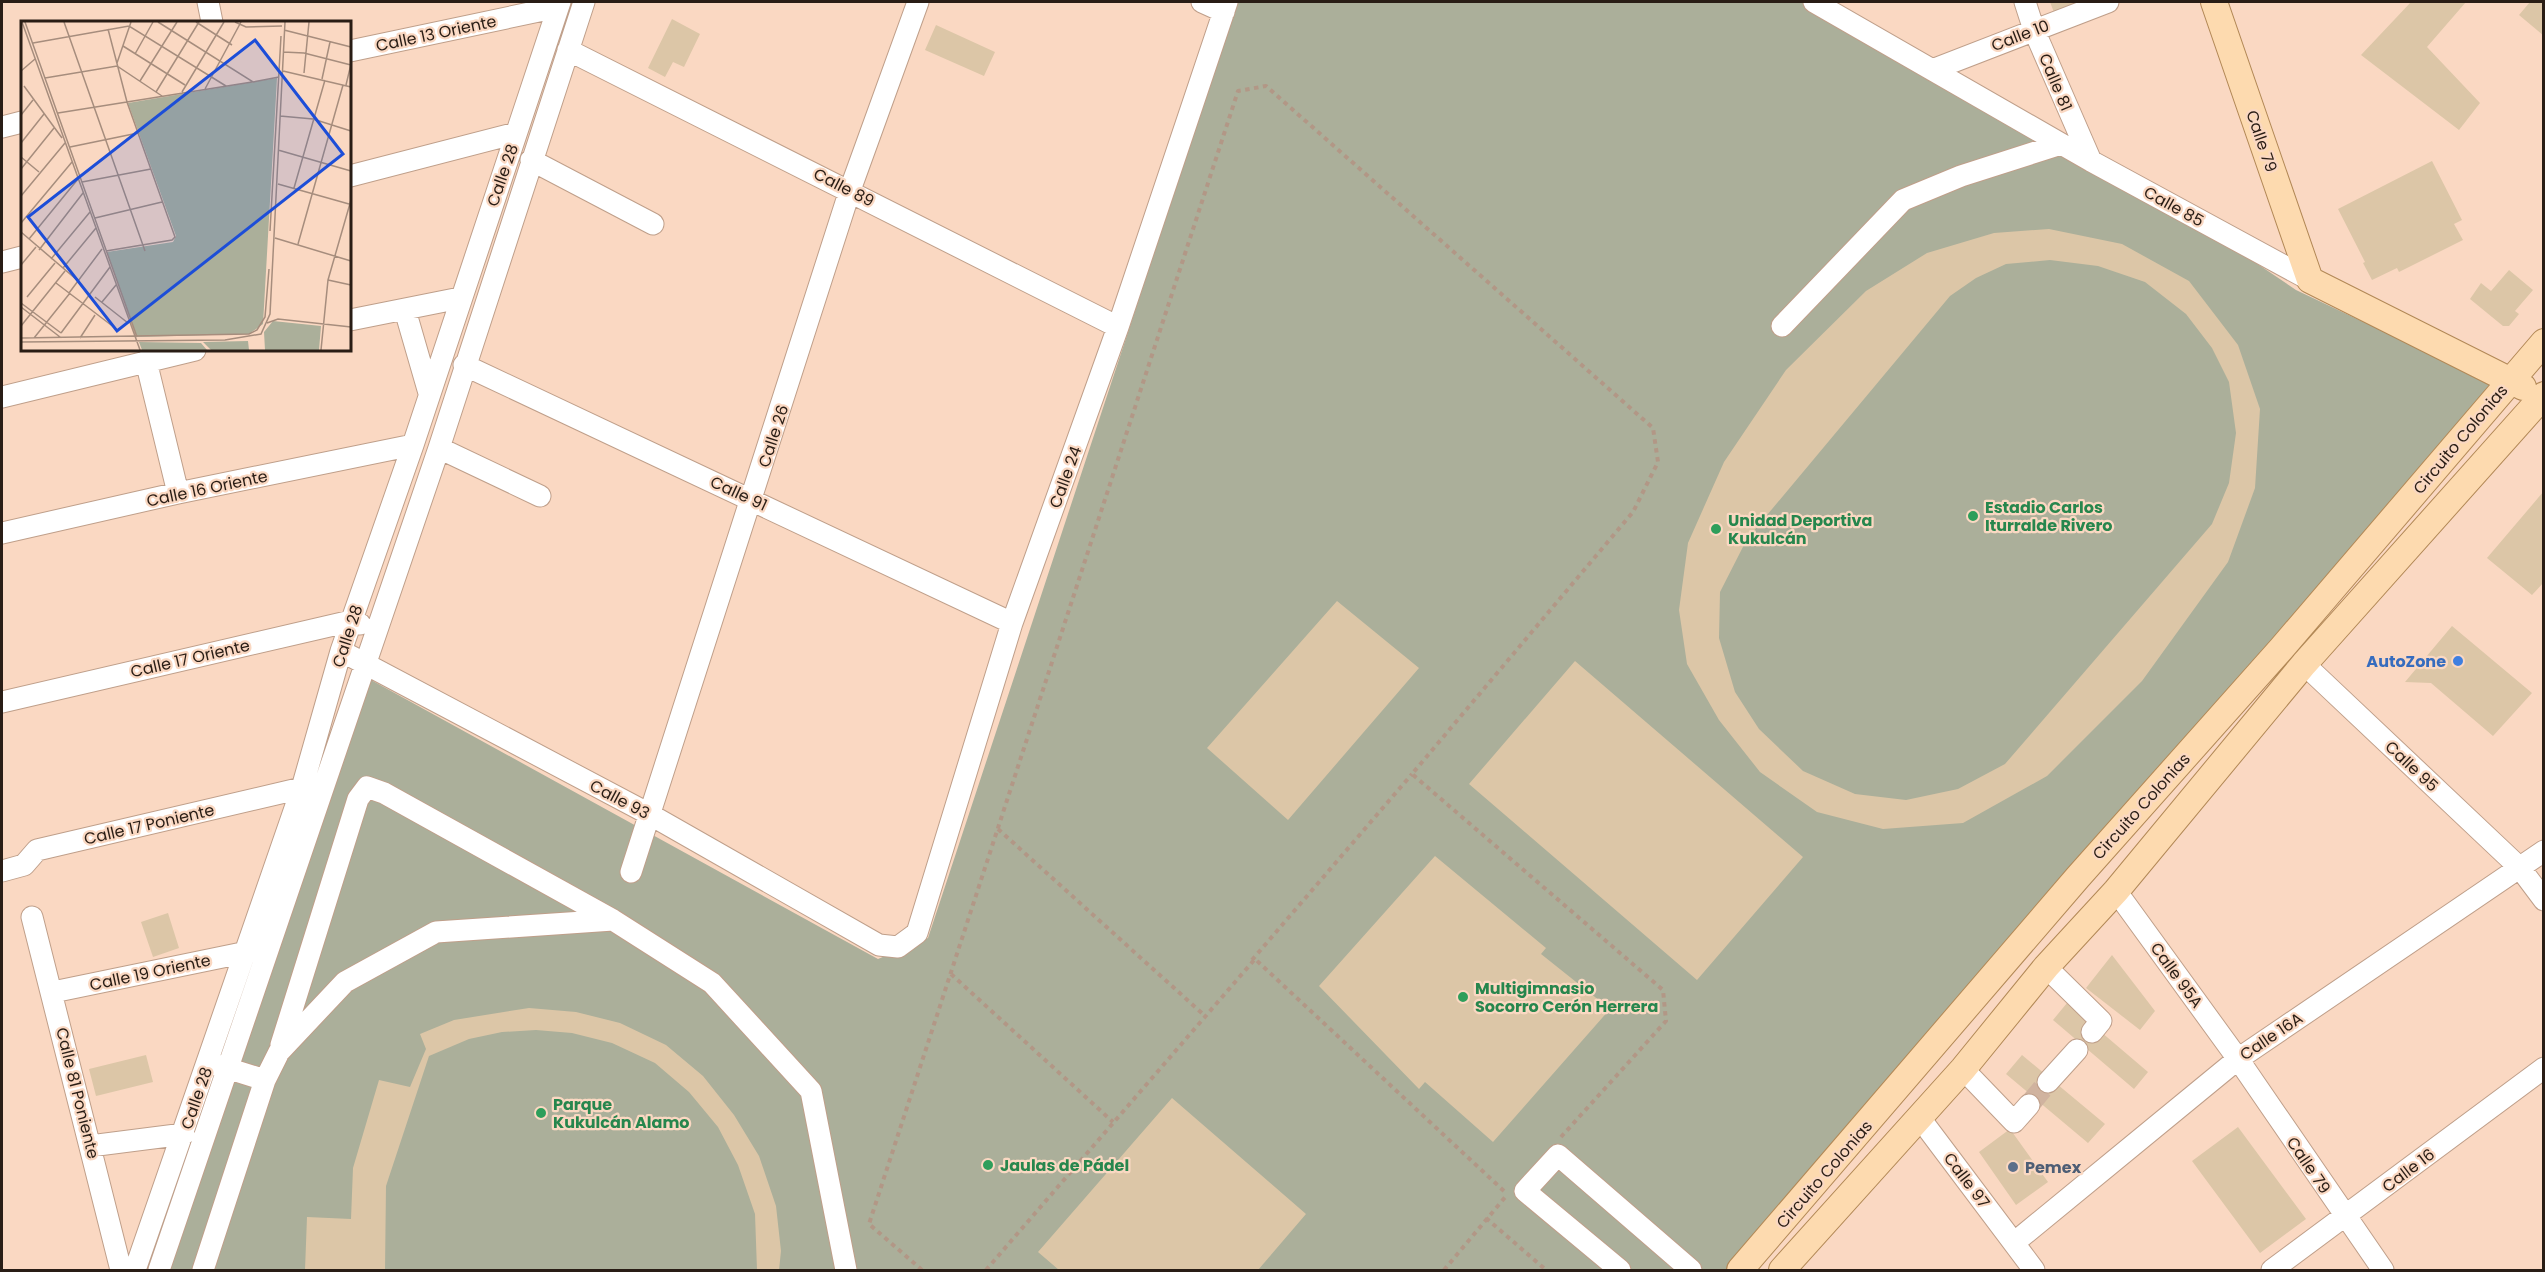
<svg xmlns="http://www.w3.org/2000/svg" width="2545" height="1272" font-family="Poppins,sans-serif">
<rect width="100%" height="100%" fill="#fad8c2"/>
<path fill="#abaf9a" d="M1237,2h575l256,134 228,154 198,94 -763,886h-1571l202,-595 516,284 50,-21z"/>
<path fill="#dcc6a7" fill-rule="evenodd" d="M2050,2h39l-34,13z
M2411,2h55l-39,45 53,56 -21,27 -98,-75z
M2530,2h14v34l-25,-21z
M672,19l28,15 -16,33 -11,-5 -8,15 -17,-9z
M936,25l59,27 -11,24 -59,-26z
M2432,161l30,59 -8,4 9,16 -64,32 -2,-4 -25,12 -9,-17 2,-1 -27,-53z
M2049,229l73,15 67,37 49,64 22,64 -5,79 -27,74 -86,119 -95,95 -84,47 -80,6 -66,-17 -57,-40 -41,-52 -32,-56 -8,-54 9,-67 36,-81 62,-92 80,-79 61,-38 67,-20zM2050,260l48,6 47,16 41,32 26,34 17,34 7,51 -7,50 -17,41 -207,240 -47,25 -52,11 -51,-6 -52,-23 -44,-42 -24,-37 -16,-54 1,-46 27,-53 203,-243 26,-18 30,-14z
M2509,270l24,20 -18,21 4,3 -10,12h-6l-33,-27 11,-16 10,8z
M2544,491v91l-12,13 -45,-37z
M1337,601l82,67 -131,152 -81,-72z
M2452,626l80,67 -39,43 -62,-53 -26,-1z
M1575,661l228,196 -106,123 -228,-196z
M1435,856l111,92 -5,6 69,55 -117,133 -68,-60 -6,7 -100,-103z
M168,913l11,35 -26,9 -12,-35z
M2112,955l43,56 -15,19 -54,-42z
M2067,1003l81,69 -14,17 -81,-69z
M529,1008l47,4 44,11 46,22 37,31 31,39 25,41 17,50 5,45 -2,19h-22l-2,-56 -17,-49 -20,-38 -29,-35 -34,-29 -43,-20 -40,-10 -36,-3 -34,2 -33,7 -40,17 -43,130 -1,84h-80l2,-53 44,2 2,-51 26,-88 31,7 16,-38 -6,-15 34,-14z
M146,1055l7,27 -57,14 -7,-27z
M2022,1055l83,69 -17,19 -82,-69z
M1172,1098l134,116 -48,56h-199l-21,-18z
M2238,1127l68,92 -46,34 -68,-92z
M2010,1129l38,53 -32,23 -37,-53z"/>
<g fill="none" stroke-linecap="round" stroke-linejoin="round">
<path stroke="#d0b39f" stroke-width="21" stroke-dasharray="21 10" stroke-linecap="butt" d="M2029,1105l19,-23"/>
<g stroke="#bf9f8a" stroke-width="23">
<path id="minor" d="M208,2l4,20
M1202,2l22,10
M1814,2l277,159 219,119
M2025,2l9,28 57,131
M568,50l550,277
M350,51l208,-44
M1932,70l176,-68
M2,127l20,-5
M531,160l122,64
M350,176l166,-43
M2,262l20,-5
M405,310l24,83
M350,320l110,-22
M1782,326l121,-126 58,-24 100,-32
M146,361l32,132
M464,365l548,258
M2,397l193,-47
M439,448l101,48
M2,533l176,-40 235,-48
M341,651l308,163 230,131 19,2 19,-14 95,-310 106,-296 109,-325
M2304,664l216,204 24,32
M2,702l349,-81 9,3
M2,871l22,-6 13,-15 265,-62
M631,872l219,-682 68,-188
M2116,891l122,168 145,211
M32,917l89,353
M2046,967l55,54 -9,11
M53,992l194,-40
M281,1045l77,-246 9,-12 17,6 229,127
M217,1065l48,15
M1963,1069l51,53 15,-17
M2048,1082l29,-32
M1919,1117l115,153
M90,1146l94,-12
M2015,1242l223,-183 306,-208
M135,1270l167,-482 39,-137 72,-206 147,-443
M159,1270l280,-822 145,-446
M203,1270l62,-190 14,-28 66,-70 91,-50 177,-12 99,63 99,108 35,179
M1620,1270l-95,-79 33,-36 133,115
M2272,1270l272,-202"/>
</g>
<g stroke="#b28856" stroke-width="28">
<path id="major" d="M2214,2l96,278 213,107
M1740,1270l338,-393 203,-228 263,-307
M1782,1270l181,-201 83,-102 70,-76 188,-227 240,-269"/>
</g>
<path stroke="#b29786" stroke-width="4" stroke-dasharray="4.5 4.5" stroke-linecap="butt" d="M998,829l206,186
M1252,960l160,-186
M951,974l162,148
M1486,1218l60,52
M922,1270l-53,-46 369,-1133 28,-5 387,342 5,34 -25,50 -221,262 251,216 3,31 -105,116
M986,1270l269,-311 250,233
M1444,1270l63,-75"/>
<use href="#minor" stroke="#fff" stroke-width="21"/>
<use href="#major" stroke="#fddaaf" stroke-width="26"/>
</g>
<g fill="#2e9e5b" stroke="#fad8c2" stroke-width="2">
<circle cx="1973" cy="516" r="6"/>
<circle cx="1716" cy="529" r="6"/>
<circle cx="1463" cy="997" r="6"/>
<circle cx="541" cy="1113" r="6"/>
<circle cx="988" cy="1165" r="6"/>
</g>
<circle fill="#3f7fe0" stroke="#fad8c2" stroke-width="2" cx="2458" cy="661" r="6"/>
<circle fill="#5c6f8a" stroke="#fad8c2" stroke-width="2" cx="2013" cy="1167" r="6"/>
<g text-anchor="middle" stroke-width="4.5" stroke-linejoin="round" paint-order="stroke">
<g font-size="16" fill="#291d15" stroke="#fad8c2">
<text transform="translate(436 33) rotate(-12)" y="6">Calle 13 Oriente</text>
<text transform="translate(2020 35) rotate(-21)" y="6">Calle 10</text>
<text transform="translate(2056 82) rotate(67)" y="6">Calle 81</text>
<text transform="translate(2262 141) rotate(71)" y="6">Calle 79</text>
<text transform="translate(502 175) rotate(-71)" y="6">Calle 28</text>
<text transform="translate(844 187) rotate(27)" y="6">Calle 89</text>
<text transform="translate(2174 206) rotate(29)" y="6">Calle 85</text>
<text transform="translate(773 436) rotate(-72)" y="6">Calle 26</text>
<text transform="translate(2460 439) rotate(-50)" y="6">Circuito Colonias</text>
<text transform="translate(1065 477) rotate(-70)" y="6">Calle 24</text>
<text transform="translate(207 488) rotate(-12)" y="6">Calle 16 Oriente</text>
<text transform="translate(739 493) rotate(25)" y="6">Calle 91</text>
<text transform="translate(347 636) rotate(-72)" y="6">Calle 28</text>
<text transform="translate(190 658) rotate(-13)" y="6">Calle 17 Oriente</text>
<text transform="translate(2412 766) rotate(43)" y="6">Calle 95</text>
<text transform="translate(620 799) rotate(28)" y="6">Calle 93</text>
<text transform="translate(2141 806) rotate(-48)" y="6">Circuito Colonias</text>
<text transform="translate(149 824) rotate(-13)" y="6">Calle 17 Poniente</text>
<text transform="translate(150 972) rotate(-12)" y="6">Calle 19 Oriente</text>
<text transform="translate(2177 975) rotate(54)" y="6">Calle 95A</text>
<text transform="translate(2271 1036) rotate(-34)" y="6">Calle 16A</text>
<text transform="translate(78 1093) rotate(76)" y="6">Calle 81 Poniente</text>
<text transform="translate(196 1098) rotate(-71)" y="6">Calle 28</text>
<text transform="translate(2309 1165) rotate(56)" y="6">Calle 79</text>
<text transform="translate(2408 1170) rotate(-37)" y="6">Calle 16</text>
<text transform="translate(1824 1174) rotate(-49)" y="6">Circuito Colonias</text>
<text transform="translate(1967 1180) rotate(53)" y="6">Calle 97</text>
</g>
<g font-size="16" font-weight="bold" fill="#27864d" stroke="#fad8c2" text-anchor="start">
<text x="1985" y="513">Estadio Carlos<tspan x="1985" dy="18">Iturralde Rivero</tspan></text>
<text x="1728" y="526">Unidad Deportiva<tspan x="1728" dy="18">Kukulcán</tspan></text>
<text x="1475" y="994">Multigimnasio<tspan x="1475" dy="18">Socorro Cerón Herrera</tspan></text>
<text x="553" y="1110">Parque<tspan x="553" dy="18">Kukulcán Alamo</tspan></text>
<text x="1000" y="1171">Jaulas de Pádel</text>
</g>
<g font-size="16" font-weight="bold" fill="#366cbe" stroke="#fad8c2" text-anchor="end">
<text x="2446" y="667">AutoZone</text>
</g>
<g font-size="16" font-weight="bold" fill="#4e5e75" stroke="#fad8c2" text-anchor="start">
<text x="2025" y="1173">Pemex</text>
</g>
</g>
<g transform="translate(21 21)">
<rect width="330" height="330" fill="#fad8c2"/>
<path d="M256,57l-14,246 -14,10 -112,3 -30,-85 66,-10 3,-6 -48,-133zM252,300l48,5 -2,24h-54l-1,-18zM227,320l1,9h-38l-8,-8zM118,321l62,1 6,7h-65z" fill="#abaf9a"/>
<path fill="none" stroke="#a68d7d" stroke-width="1.5" d="M1,1l118,328M4,1l112,315M43,1l81,229M137,1l95,60 26,-5M175,1l36,23M214,1l11,5 36,-1M263,9l67,17M12,22l96,-17 97,60M102,25l62,39M262,31l21,1 47,12M114,33l18,-32M96,42l14,-41M0,50l14,-12M262,50l68,16M283,52l5,-51M24,57l72,-12 45,30M301,58l8,-37M119,60l37,-59M325,64l5,-21M3,65l38,52M184,68l36,-67M135,71l43,-70M161,71l42,-70M37,92l194,-31M0,94l12,-15M259,95l33,3 38,12M0,122l23,-29M49,126l68,-14M257,129l73,21M0,136l18,15M0,148l33,-41M61,161l69,-13M257,163l71,20M273,167l31,-108M0,175l44,-53M74,197l67,-16M0,202l51,-61M249,210l11,-195M0,211l56,48M254,217l76,23M8,218l49,-60M277,223l45,-159M18,229l44,-57M85,230l66,-11 3,-3 -48,-135 -19,-73M30,238l39,-47M0,244l15,-18M42,247l33,-40M307,259l23,5M35,262l59,45M48,272l33,-44M6,276l28,-34M74,276l33,26M81,281l14,-17M0,282l40,30M0,286l39,30M246,302l11,-4 73,8M0,305l44,-55M40,312l49,-66M0,317l228,-4 8,-4 8,-13 4,-48M13,317l36,-45M59,317l15,-23M0,321l204,-2 36,-6 9,-20 15,-292M300,329l7,-70 23,-80"/>
<path fill="#1d4ed8" fill-opacity="0.15" stroke="#1d4ed8" stroke-width="3" d="M234,19l88,114 -226,177 -89,-114z"/>
<rect width="330" height="330" fill="none" stroke="#291d15" stroke-width="3"/>
</g>
<rect width="2545" height="1272" fill="none" stroke="#291d15" stroke-width="6"/>
</svg>
